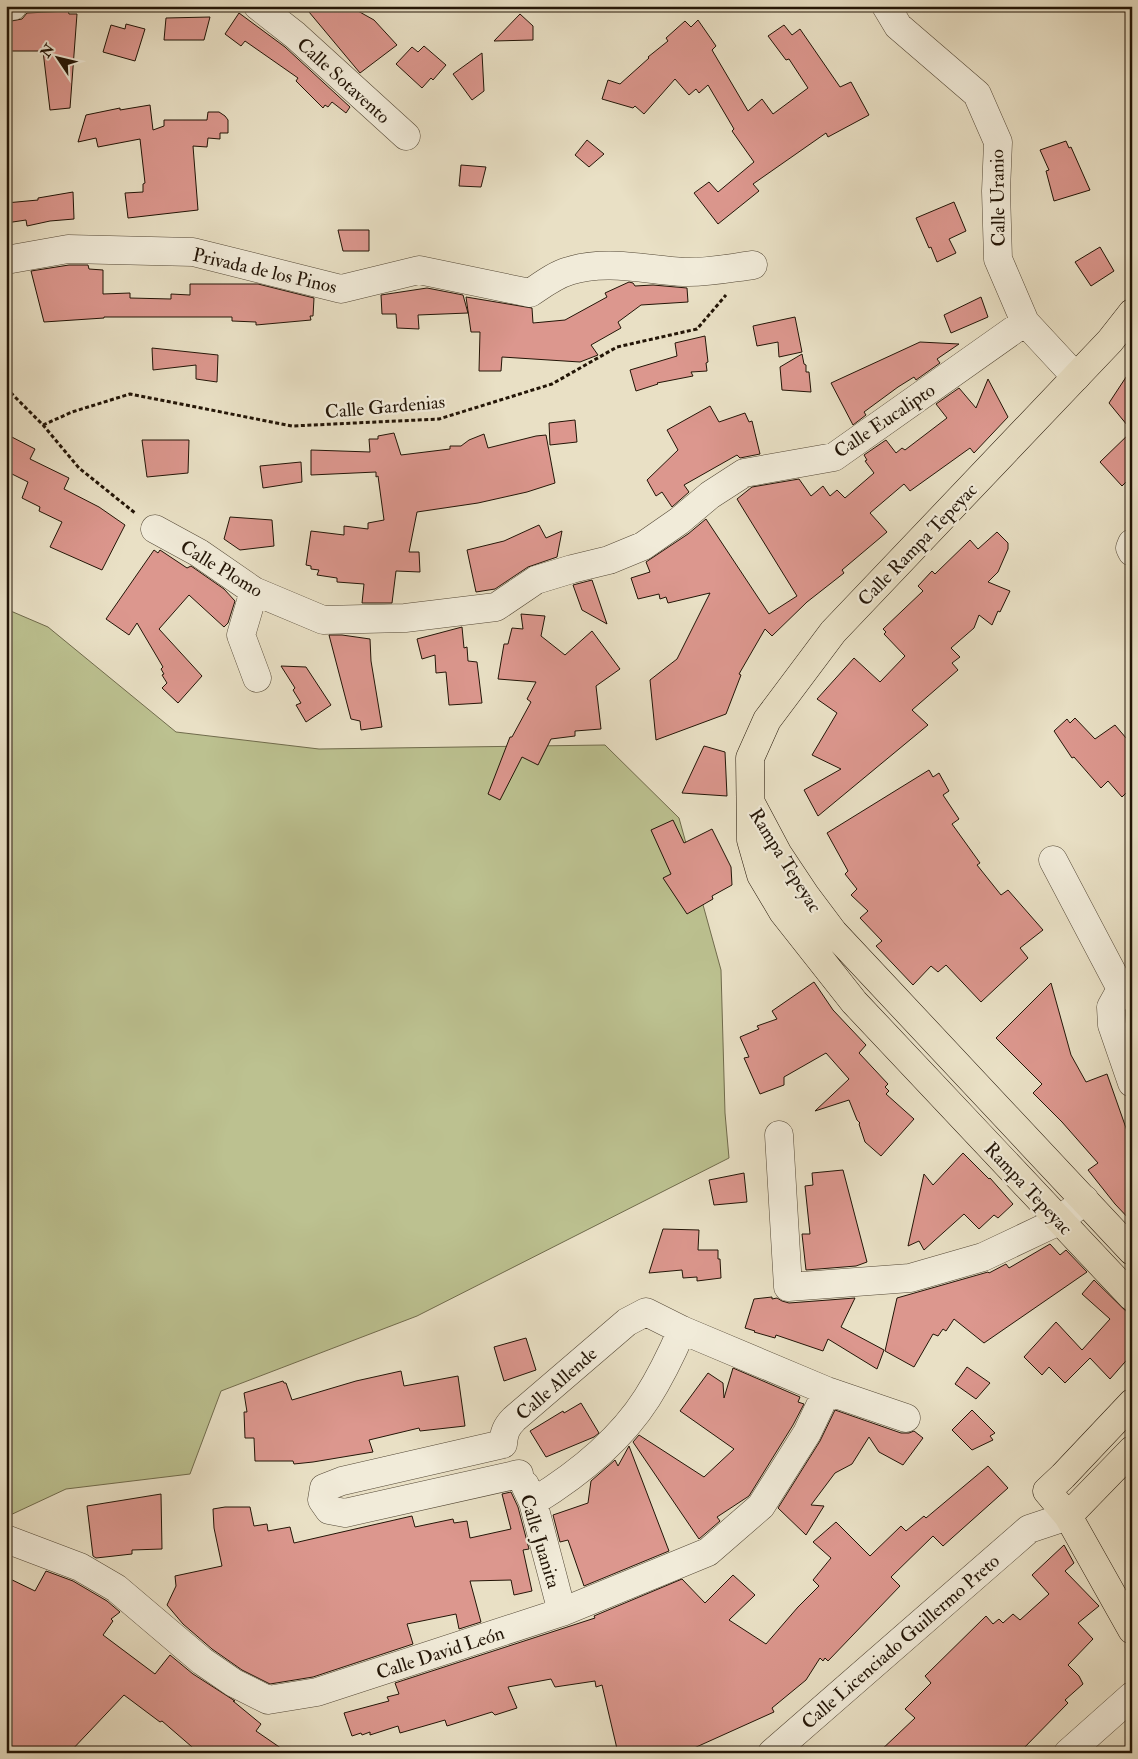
<svg xmlns="http://www.w3.org/2000/svg" width="1138" height="1759" font-family="'IM FELL Double Pica',serif">
<rect width="100%" height="100%" fill="#e9e0c5"/>
<filter id="stains"><feTurbulence type="fractalNoise" baseFrequency=".004" numOctaves="4"/><feColorMatrix values="0 0 0 0 .2 0 0 0 0 .09 0 0 0 0 .02 0 0 0 .5 -.17"/></filter>
<radialGradient id="worn" r=".72"><stop offset=".6" stop-color="#630" stop-opacity="0"/><stop offset="1" stop-color="#630" stop-opacity=".3"/></radialGradient>
<path fill="#bcc190" stroke="#706b4c" d="M6,609l42,18 128,105 143,17 286,-4 74,73 42,152 4,143 4,45 -312,158 -196,75 -31,83 -124,15 -60,28z"/>
<path fill="#dc978e" stroke="#231507" d="M304,6h45l25,14 23,25 -37,28z
M68,11l1,3h8l-7,94 -20,2 -7,-59h-37v-29l16,-3 5,-6z
M239,13l46,34 65,60 -4,6 -14,-11 -4,5 -3,-2 -2,3 -27,-27 2,-3 -53,-37 -4,5 -16,-12z
M520,14l13,12v14l-39,1z
M210,17l-6,23h-40l2,-22z
M698,20l18,26 -4,4 36,61 14,-12 11,15 35,-26 -19,-29 -3,1 -18,-24 16,-11 8,10 8,-6 40,58 11,-5 18,33 -41,22 -2,-4 -73,51 6,7 -41,33 -24,-31 15,-11 9,10 36,-30 -22,-31 2,-2 -26,-44 -9,8 -3,-4 -7,6 -14,-16 -31,35 -9,-8 -2,2 -31,-9 6,-19 12,4 29,-26 -1,-1 20,-16 -2,-3 19,-17 6,6z
M126,24l19,5 -10,32 -32,-9 8,-27 14,4z
M424,46l22,19 -13,15 -2,-2 -9,10 -26,-24 16,-17 6,5z
M482,53l2,38 -12,9 -19,-26z
M150,105l3,25 11,-4v-6h43l1,-8h11l6,4 3,4v13h-8v6l-12,-1 -1,9 -14,-1 5,64 -70,8 -3,-25 18,-1v-8l2,-1 -5,-44 -42,8 -2,-9 -18,4 8,-27 34,-7v2z
M587,140l17,14 -15,13 -14,-12z
M1066,141l3,7 2,-1 19,43 -36,11 -8,-30 3,-1 -9,-20z
M461,165l25,2 -5,20 -22,-1z
M73,192l1,27 -24,2 -23,5 -1,-6 -20,3v-20l32,-3v-2z
M954,202l12,29 -17,8 7,14 -19,9 -6,-15 -2,1 -13,-30z
M338,230h31v21h-26z
M1100,247l14,24 -23,15 -16,-24z
M69,265h19l1,4 14,1v24l27,-1v5l41,1v-5l19,1v-11h68l56,14 -1,18h-3l1,4 -55,5v-3l-24,-1v-4h-128v1l-60,4 -13,-51z
M629,282l4,1 2,3 18,-1 34,3 1,14 -47,3 -23,17 3,6 -30,17 7,10 -18,7 -78,-5 -1,14h-22l1,-39h-9l-5,-35 66,11 1,15 32,-3 42,-23 -2,-4z
M427,288l36,7 5,18 -50,2 1,14 -22,-1 -1,-14h-14l-1,-19z
M981,297l7,20 -37,16 -7,-18z
M795,317l7,35 -23,5 -1,-15 -21,4 -4,-20z
M705,336l3,26 -2,1 1,8 -16,1 2,4 -36,7 1,1 -22,7 -6,-21 47,-14 -2,-13z
M920,342l39,2 -22,15 3,4 -24,17 -2,-3 -16,10 -34,25 2,3 -13,10 -22,-42z
M152,348l66,7 -1,27 -21,-3v-14l-43,5z
M802,354l2,10 2,1v7h3l2,20 -29,-2 -2,-23z
M1132,368v108l-10,10 -22,-24 32,-31 -23,-28z
M988,379l20,38 -34,36 -4,-5 -60,43 -6,-7 -34,29 17,19 -45,38 2,3 -37,29 -35,34 -7,-7 -26,45 2,1 -15,39 -70,26 -6,-60 27,-21 33,-66 -42,10 -2,-6 -6,2 -1,-5 -21,5 -7,-21 19,-6 -4,-10 42,-28 18,-15 63,95 28,-18 -60,-97 15,-12 47,-8 12,17 12,-10 7,10 7,-6 8,8 29,-25 -9,-12 2,-1 -3,-5 22,-15 10,13 6,-5 3,2 42,-32 -11,-14 23,-16 17,20z
M710,406l9,16 26,-9 4,9 3,-1 8,33 -20,4 -3,-3 -53,30 5,7 -17,15 -10,-15 -6,4 -9,-16 31,-30 -11,-20z
M575,420l2,22 -27,3 -1,-22z
M394,433l7,22 49,-6v-3h11l8,-6 15,-6 4,14 48,-12 10,-1 9,48 -28,9 -49,11 -61,9 -8,40h10l1,20 -24,-1 -4,32h-30l2,-19 -27,-2v-4l-20,-3 2,-5 -8,-1v-3l-5,-1 5,-34 33,4v-9l24,3v-6l16,-3 -6,-44 -2,1v-5l-65,3v-25l59,2 -1,-13h9v-3z
M6,434l29,15 -5,10 39,19 -5,11 35,18 26,18 -23,45 -52,-23 12,-25 -23,-11 1,-4 -18,-9 6,-16 -22,-11z
M142,440h47l-1,33 -41,4z
M301,462l1,20 -39,6 -3,-22z
M230,517l42,3 2,26 -34,4 -3,-2 -13,-9z
M539,525l7,13 16,-7 -5,26 -29,10 -33,22 -19,3 -9,-42 37,-9z
M997,532l11,11v6l-10,23 -10,10 22,9 -10,21 -2,-1 -6,14 -13,-10 -5,13 -23,20 9,9 -8,6 6,7 -46,40 16,15 -110,91 -14,-26 37,-21 -29,-14 25,-42 -20,-14 37,-41 26,24 25,-26 -21,-22 2,-2 -3,-3 40,-38 -5,-5 14,-15 3,3 35,-34 8,9z
M154,550l4,3 2,-3 27,18 4,-2 33,23 11,12 -7,22 -4,4 -35,-32 -30,34 43,47 -24,27 -16,-15 5,-5 -5,-8 2,-1 -3,-5 2,-2 -26,-44 -8,12 -23,-16z
M592,580l15,44 -25,-14 -9,-25z
M521,614l24,2 -4,20 24,19 27,-24 28,38 -24,17 5,43 -26,2v5l-24,3 -13,26 -16,-8 -22,43 -12,-6 22,-57h2l19,-35 -4,-3 9,-17 -38,-3 6,-35h4l4,-16 11,1z
M462,627l2,21 3,-1 1,14 9,1 5,41 -33,2 -3,-33 -10,1 -1,-18 -13,4 -5,-20z
M329,635h13l28,4 1,22 11,66 -21,3 -1,-9 -9,-2z
M281,666l25,1 25,38 -25,17 -10,-17 5,-2 -8,-13 2,-2z
M1075,718l20,21 20,-14 17,20v42l-10,10 -14,-16 -7,7 -27,-31 -2,1 -18,-27 13,-12 3,4z
M704,746l21,6 2,44 -45,-3z
M929,770l4,7 6,-4 10,18 -6,4 16,24 -7,5 28,39 -3,2 24,30 7,-5 35,40 -23,18 8,10 -47,44 -35,-37 -8,7 -7,-6 -18,19 -37,-39 6,-5 -22,-23 8,-7 -17,-16 6,-6 -12,-15 3,-3 -21,-38z
M673,820l11,23 28,-14 19,38 1,18 -20,11 1,3 -26,15 -24,-36 8,-4 -20,-44z
M814,982l19,28 33,35 -7,8 29,31 -3,3 4,4 -3,3 28,25 -33,37 -16,-14 -6,-18 1,-1 -3,-3 -8,-20 -34,11 34,-32 -23,-26 -42,24v8l-24,9 -16,-36 5,-1 -9,-20 19,-8 -2,-3 20,-7 -5,-8z
M1051,983l20,72 15,27 21,-8 25,71v77l-17,-18 -27,-34 10,-7 -36,-41 -29,-29 9,-9 -46,-46z
M963,1153l26,26 1,-1 23,26 -15,14 -4,-3 -15,14 -15,-15 -40,36 -5,-9 -11,5 16,-72 9,11z
M843,1170l24,92 -11,4 -50,4 -4,-36h8l-5,-48 8,-1 -1,-12z
M744,1173l3,29 -33,3 -5,-25z
M663,1229l36,1 -1,20h20v9h2l1,19 -24,3v-4l-14,1 -1,-8 -33,3z
M1050,1244l10,11 6,-5 21,22 -103,71 -30,-24 -8,12 -3,-2 -5,7 -5,-2 -19,33 -29,-16 12,-53 91,-26 1,1 17,-9 3,4z
M1094,1280l38,37v37l-22,25 -20,-21 -25,25 -16,-16 -7,8 -18,-18 32,-35 26,28 28,-31 -28,-25z
M772,1297v2l5,-1 5,3 7,2 66,-5 -14,29 43,23 -7,19 -49,-30 -5,12 -47,-16 -1,3 -21,-6 1,-1 -10,-3 9,-29z
M526,1338l10,32 -32,11 -10,-34z
M967,1367l23,16 -14,16 -21,-15z
M733,1368l67,29 -2,5 6,2 -11,21 -44,71 -32,21 3,4 -21,18 -66,-97 6,-7 65,42 30,-28 -54,-38 28,-38 15,10 1,15z
M401,1371l3,15 54,-10 7,50 -45,5 -1,-3 -50,12 4,12 -60,10 -19,2 -1,-3h-38l-1,-23h-9l-1,-26h3l-3,-19 39,-12 1,2h2l6,17 64,-19z
M581,1403l18,30 -5,4 -48,20 -16,-26 33,-20 1,2z
M835,1410l66,23h8l5,-2 9,7 -20,27 -24,-13 -10,-15 -17,27 -17,9 -24,32 13,1 -18,29 -28,-27 42,-67z
M972,1410l23,23 -5,3 3,4 -21,10 -20,-20z
M629,1446l40,105 -85,35 -16,-46 -8,2 -7,-27 35,-12 3,-22 24,-21 3,6z
M988,1466l20,22 -65,58 -10,-10 -42,41 9,9 -72,75 -3,-3 -2,3 -3,-3 -14,22 -34,28 2,4 -91,41h-65l-16,-68 -6,2 -1,-6 -40,6 -4,-8 -43,8 9,21 -22,7 -3,-3 -45,14 -2,-6 -45,13 -2,-7 -28,9v-3l-8,3 -1,-2 -9,3 -8,-23 45,-12 -2,-4 12,-3 -4,-11 200,-65 -1,-2 88,-37 23,24 28,-28 22,20 -26,25 37,24 32,-37 21,-21 -6,-6 18,-22 -18,-16 23,-20 34,34 31,-30 5,5 18,-15 2,2z
M511,1492l7,15 11,42 -6,1 9,41 -18,4 -3,-15 -41,1 11,41 -22,7 -3,-15 -49,10 6,20 -100,33 -43,7 -28,-14 -30,-21 -29,-25 -16,-19 9,-19 -1,-10 47,-10 -8,-38 -1,-19 12,-2h25l4,19 13,-2 1,7 22,-4 4,16 118,-27 3,11 38,-8 1,4 13,-2 3,17 41,-9 -9,-35z
M161,1494l1,55 -30,1v4l-36,4 -3,-2 -6,-50z
M1064,1545l10,18 -9,8 34,35 -21,17 15,16 -25,26 11,11 4,8 -18,16 3,3 -49,50h-141l37,-35 -10,-9 26,-26 -6,-7 61,-60 7,8 6,-5 4,4 10,-9 7,6 29,-26 -17,-19z
M46,1571l27,10 34,20 13,11 -9,7 2,2 -10,14 52,39 15,-19 23,19 42,27h-2l28,23 -5,7 32,22h-89l-37,-32 -2,1 -36,-27 -55,58h-54l-9,-7v-169l29,14z"/>
<g fill="none" stroke-linecap="round" stroke-linejoin="round">
<g stroke="#544836" stroke-width="29">
<path id="minor" d="M258,6l37,29 111,101
M886,6l12,20 79,68 21,48 -2,49 2,68 27,63 51,55
M6,7l7,-1
M6,260l62,-11 125,3 148,37 78,-19 111,23c12,-8 25,-18 39,-22 37,-12 78,-1 115,1 23,1 46,-4 69,-7
M155,529l44,24 55,38 69,29 82,-2 91,-11 40,-27 36,-11 37,-9 34,-14 36,-25 31,-26 34,-22 90,-16 191,-135
M1132,543l-2,5 2,4
M254,591l-13,44 16,43
M1053,860l68,129
M1121,989l-10,18 1,18 20,58
M779,1135l9,152 122,-9 73,-21 76,-36 26,-21
M503,1444c1,-11 3,-17 11,-25l113,-97 19,-10 36,18 145,61 79,27
M503,1444l-161,37 -18,7 -2,12 7,10 16,3 174,-39
M525,1485l8,17 29,110
M533,1502c44,-27 86,-60 114,-104 14,-22 25,-45 35,-68
M6,1539l74,28 36,21 86,73 32,22 34,17 49,-8 245,-80 146,-60 53,-46 46,-73 20,-42
M772,1753l257,-224 39,-13
M1068,1753l64,-57"/>
</g>
<g stroke="#231507" stroke-width="29">
<path id="major" d="M1132,313l-22,28 -277,291 -66,88 -17,38 1,82 10,35 22,37 71,90 278,295
M752,805l26,49 28,42 27,36 299,319
M1132,1403l-69,73 -16,15 21,25 64,114
M1068,1516l64,-66"/>
</g>
<path stroke="#231507" stroke-width="3" stroke-dasharray="4 2.5" stroke-linecap="butt" d="M6,388l37,37 36,43 56,45
M43,425l29,-13 58,-18 162,32 147,-7 113,-35 65,-37 80,-18 29,-34"/>
<use href="#minor" stroke="#f1ebd9" stroke-width="28"/>
<use href="#major" stroke="#e9e0c5" stroke-width="28"/>
</g>
<g text-anchor="middle" stroke-width="4.5" stroke-linejoin="round" paint-order="stroke">
<g font-size="19" fill="#231507" stroke="#f1ebd9">
<text transform="translate(344 80) rotate(42)" y="7">Calle Sotavento</text>
<text transform="translate(997 198) rotate(-91)" y="7">Calle Uranio</text>
<text transform="translate(265 270) rotate(13)" y="7">Privada de los Pinos</text>
<text transform="translate(385 406) rotate(-5)" y="7">Calle Gardenias</text>
<text transform="translate(884 420) rotate(-34)" y="7">Calle Eucalipto</text>
<text transform="translate(917 544) rotate(-46)" y="7">Calle Rampa Tepeyac</text>
<text transform="translate(222 568) rotate(31)" y="7">Calle Plomo</text>
<text transform="translate(786 860) rotate(58)" y="7">Rampa Tepeyac</text>
<text transform="translate(1029 1188) rotate(47)" y="7">Rampa Tepeyac</text>
<text transform="translate(556 1383) rotate(-41)" y="7">Calle Allende</text>
<text transform="translate(541 1541) rotate(73)" y="7">Calle Juanita</text>
<text transform="translate(900 1641) rotate(-41)" y="7">Calle Licenciado Guillermo Preto</text>
<text transform="translate(440 1652) rotate(-18)" y="7">Calle David León</text>
</g>
</g>
<rect width="1138" height="1759" fill="none" stroke="#e9e0c5" stroke-width="25"/>
<rect x="8" y="8" width="1123" height="1744" fill="none" stroke="#231507" stroke-width="2.5"/>
<rect x="12" y="12" width="1113" height="1734" fill="none" stroke="#231507"/>
<g transform="translate(58 58) rotate(305)" stroke="#f1ebd9" stroke-width="4" paint-order="stroke">
<path d="M0-4L9 19L0 12L-9 19Z" fill="#231507"/>
<text y="-8" font-size="14" font-weight="bold" text-anchor="middle" fill="#231507">N</text>
</g>
<rect width="100%" height="100%" filter="url(#stains)"/>
<rect width="100%" height="100%" fill="url(#worn)"/>
</svg>
